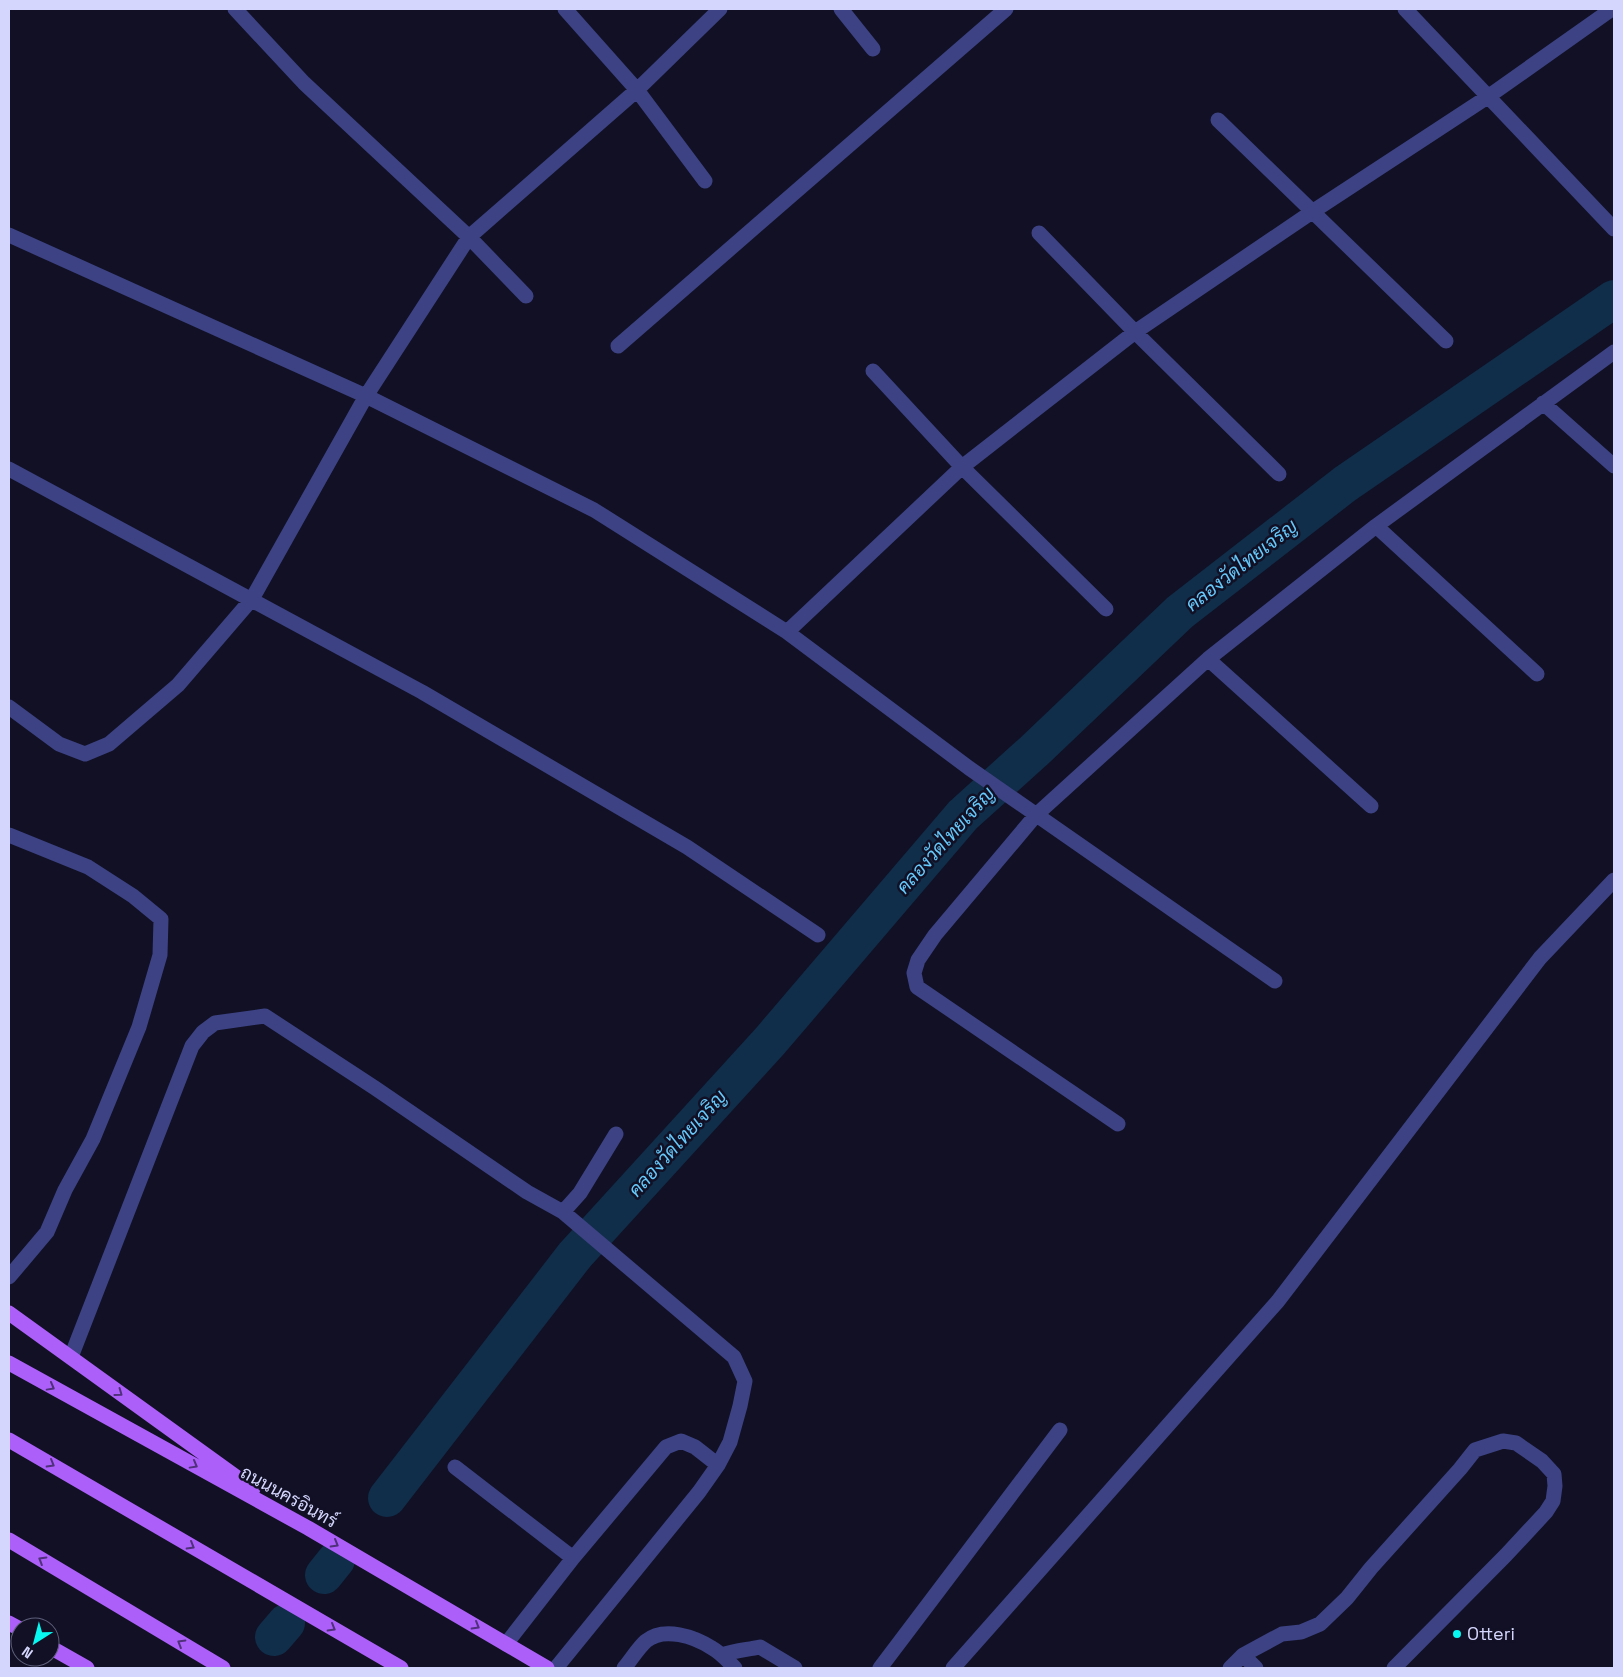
<svg xmlns="http://www.w3.org/2000/svg" width="1623" height="1677" font-family="'Space Grotesk',Sarabun,sans-serif">
<rect width="100%" height="100%" fill="#111025"/>
<g fill="none" stroke-linecap="round" stroke-linejoin="round">
<path stroke="#102d49" stroke-width="38" d="M387,1498l188,-243 195,-214 193,-226 71,-64 146,-139 165,-128 269,-185
M324,1575l12,-15
M274,1637l12,-14"/>
<path stroke="#3c4283" stroke-width="15" d="M235,9l69,74 165,154 57,59
M565,9l72,81 68,91
M841,9l32,40
M1405,9l209,220
M1218,120l228,221
M1039,233l96,99 144,142
M9,235l357,161 228,114 193,122 182,136 306,213
M618,346l388,-337
M873,371l89,96 144,142
M1543,403l71,63
M9,469l413,223 265,155 131,88
M1376,526l161,148
M787,632l175,-165 173,-135 177,-120 177,-116 123,-87
M1208,659l163,147
M9,707l50,37 26,10 24,-10 69,-59 74,-86 114,-203 103,-159 168,-147 83,-81
M9,835l79,32 45,29 28,23 -1,36 -21,72 -46,112 -28,51 -18,42 -38,45
M1118,1124l-201,-137 -3,-14 4,-13 17,-25 101,-120 172,-156 168,-133 238,-174
M71,1357l121,-311 11,-14 12,-9 50,-7 110,72 152,104 36,20 17,-19 36,-59
M455,1467l118,91
M506,1644l67,-86 93,-111 15,-6 14,6 23,18
M722,1655c14,-5 24,-5 38,-8l35,21
M1243,1655l39,-21 19,-2 19,-8 27,-26 24,-30 89,-99 15,-19 28,-9 13,2 26,18 12,13 1,12 -2,15 -7,11 -40,43 -112,113
M556,1668l143,-176 19,-27 12,-23 10,-36 5,-25 -11,-24 -171,-145
M624,1668c7,-8 14,-20 22,-27 18,-15 49,-4 66,7 9,5 16,13 23,20
M880,1668l180,-238
M953,1668l325,-367 262,-343 74,-78
M1230,1668l13,-13 13,13"/>
<path stroke="#ad5ffa" stroke-width="15" d="M9,1313l244,176
M9,1363l299,165 239,140
M9,1440l392,228
M9,1540l214,128
M9,1623l11,6
M50,1647l37,21"/>
</g>
<defs><path id="oneway-chevron" d="M-2-3.5L2.5 0L-2 3.5" fill="none" stroke-width="1.6" stroke-linecap="round" stroke-linejoin="round" transform="scale(1.25)"/></defs>
<g stroke="#4f307a">
<use href="#oneway-chevron" transform="translate(51 1387) rotate(29)"/>
<use href="#oneway-chevron" transform="translate(119 1393) rotate(36)"/>
<use href="#oneway-chevron" transform="translate(51 1464) rotate(30)"/>
<use href="#oneway-chevron" transform="translate(194 1465) rotate(29)"/>
<use href="#oneway-chevron" transform="translate(335 1544) rotate(30)"/>
<use href="#oneway-chevron" transform="translate(191 1546) rotate(30)"/>
<use href="#oneway-chevron" transform="translate(42 1560) rotate(-149)"/>
<use href="#oneway-chevron" transform="translate(476 1626) rotate(30)"/>
<use href="#oneway-chevron" transform="translate(332 1628) rotate(30)"/>
<use href="#oneway-chevron" transform="translate(181 1643) rotate(-149)"/>
</g>
<circle fill="#07f8f1" stroke="#111025" stroke-width="2" cx="1457" cy="1634" r="5"/>
<g text-anchor="middle" stroke-width="5" stroke-linejoin="round" paint-order="stroke">
<g font-size="18" fill="#d5d6fe" stroke="#111025">
<text transform="translate(289 1497) rotate(29)" y="6">ถนนนครอินทร์</text>
</g>
<g font-size="18" fill="#d5d6fe" stroke="#111025" text-anchor="start">
<text x="1467" y="1640">Otteri</text>
</g>
<g font-size="19" font-style="italic" fill="#66c9fb" stroke="#111025">
<text transform="translate(1241 565) rotate(-38)" y="7">คลองวัดไทยเจริญ</text>
<text transform="translate(945 840) rotate(-48)" y="7">คลองวัดไทยเจริญ</text>
<text transform="translate(677 1143) rotate(-48)" y="7">คลองวัดไทยเจริญ</text>
</g>
</g>
<rect width="1623" height="1677" fill="none" stroke="#d5d6fe" stroke-width="20"/>
<g transform="translate(35 1642) rotate(216)"><circle r="24" fill="#111025" stroke="#5f5f7c"/>
<path d="M0-4L9 19L0 12L-9 19Z" fill="#07f8f1"/>
<text y="-8" font-size="14" font-weight="bold" text-anchor="middle" fill="#d5d6fe">N</text>
</g>
</svg>
